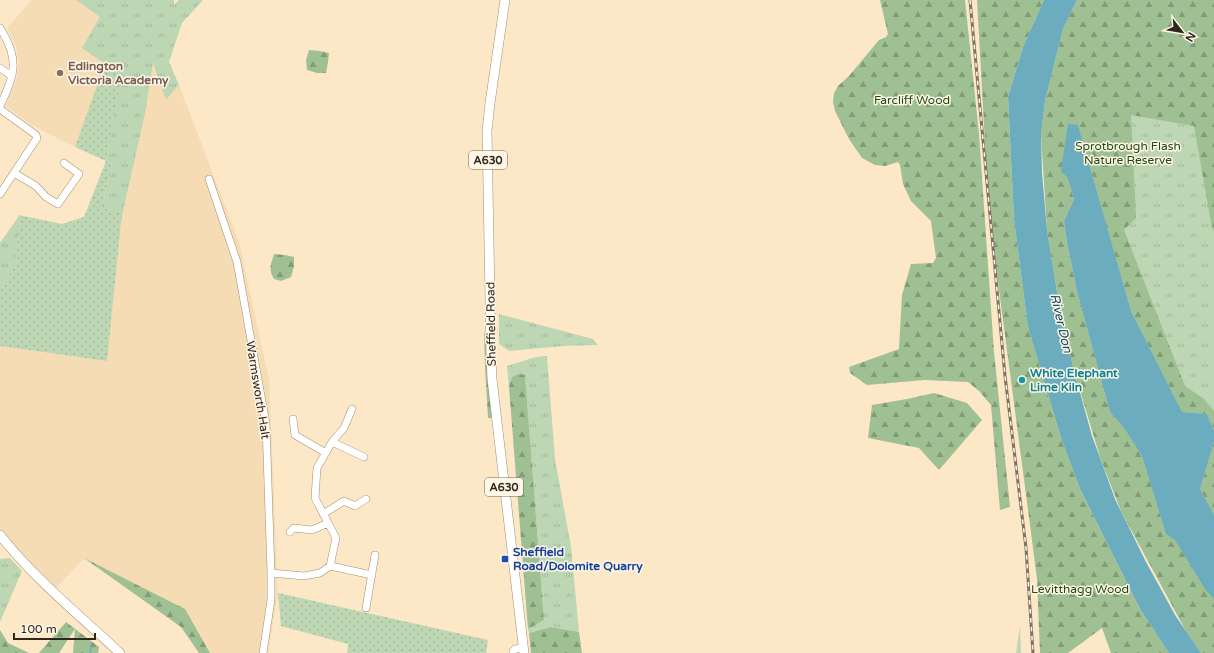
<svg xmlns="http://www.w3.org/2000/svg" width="1214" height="653" font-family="'Varela Round',sans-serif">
<defs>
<pattern id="grass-tufts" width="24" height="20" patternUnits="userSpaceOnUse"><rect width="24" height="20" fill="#bdd6b4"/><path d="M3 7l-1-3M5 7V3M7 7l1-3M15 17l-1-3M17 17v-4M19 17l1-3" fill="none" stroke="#a3b89a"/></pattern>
<pattern id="forest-firs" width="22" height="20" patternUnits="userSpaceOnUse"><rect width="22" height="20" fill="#9fc093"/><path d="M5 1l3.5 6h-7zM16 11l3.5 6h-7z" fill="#829c77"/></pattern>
<pattern id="garden-dots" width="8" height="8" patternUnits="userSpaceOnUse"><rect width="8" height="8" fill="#bdd6b4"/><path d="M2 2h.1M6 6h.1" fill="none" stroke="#a3b89a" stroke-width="1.8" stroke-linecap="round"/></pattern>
</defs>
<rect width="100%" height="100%" fill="#fce7c6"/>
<path fill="#f5dcb5" d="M32,0h44l24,16 5,48 -30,83 -43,-22 -25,-18 -1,-2 11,-28 2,-16 -3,-15 -9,-18z
M153,62l13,38 13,-15 60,157 30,138 9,213 -10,60h-58l-25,-44 -101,-50 -31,32 -53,-56v-189l107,15 14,-138 24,-109z"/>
<path fill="url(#grass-tufts)" d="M76,0h98v5l5,-5h24l-21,23 -13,39 10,23 -2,2 -11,13 -13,-37 -8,51 -22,98 -21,-4 10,-44 -6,-3 15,-88 -18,-4 2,-5 -23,-16 18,-31z
M1077,0h137v653h-13l-15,-22 -64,-118 -21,-53 -28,-93z
M19,216l-3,49 -16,23v-45z
M499,314l94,25 5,6 -35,1 -54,5 -10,-7z
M547,356l8,103 16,88 8,85 -28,-5 -22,6 -1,-4 16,-9 -19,-244 -7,-2 -6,3 -3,10 -2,-21 29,-9z
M10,558l12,13 -22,51v-63z
M1020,626l1,27h-5z"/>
<path fill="url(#forest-firs)" d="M880,0h85l14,134 15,218 16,155 -10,3 -9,-105 -12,-14 -11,-9 -44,-2 -57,5 -17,-12 -1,-6 50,-18 3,-54 9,-31 22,-1 3,-5 -5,-37 -20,-20 -8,-17 -3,-19 -2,-3 -13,4 -10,-1 -13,-7 -13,-19 -14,-28 -2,-9 1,-9 4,-7 11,-10 30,-36 7,-3 2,-3z
M977,0h67l-21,47 -15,50 6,123 14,107 34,114 18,48 60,120 29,44h-58l-9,-25 -34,25h-28l-3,-74 -10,-77 -38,-288z
M1077,0h137v231l-2,-3 -18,-102 -63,-11 5,103 -12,12 61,156 19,13 10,12v20l-7,-17 -25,-2 -51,-101 -53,-186 -11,52 7,22 -10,22 3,22 10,48 33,121 14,16 18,28 24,78 9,5 30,50 9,10v54h-13l-15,-22 -64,-118 -21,-53 -28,-93 -13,-57 -13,-80 -6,-96 4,-33 18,-72z
M309,50l11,1 9,2 -1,9 -2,11h-9l-10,-3 -1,-10z
M274,254l11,1 9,2v9l-3,11 -10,4 -7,-2c-6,-10 -3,-14 0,-25z
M484,333h4l5,85h-5l-3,-51z
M518,374l7,1 19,245 -16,9 -19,-242 3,-10z
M934,393l33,10 15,17 -43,50 -20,-22 -51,-10 4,-33 35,-6z
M1214,442v73l-14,-26z
M84,558l101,51 25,44h-11l-18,-26z
M66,622l33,25 -1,6h-25l2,-24 -16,24h-20z
M551,627l28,5 3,21h-51l-2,-20z
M0,630l8,13 21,10h-29z"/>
<path fill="url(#garden-dots)" d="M103,69l19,4 -16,88 6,3 -10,44 21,4 -2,11 -14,138 -107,-15v-58l16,-23 3,-50 43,9 22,-7 22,-56 -31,-14z
M278,593l210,47 -2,13h-139l1,-9 -67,-18z"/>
<path fill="#6badbf" d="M1044,0h33l-14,29 -18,72 -4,33 1,39 5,57 13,80 14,61 18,65 23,63 31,63 29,53 26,38h-32l-29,-44 -60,-120 -18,-48 -34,-114 -14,-107 -6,-123 15,-50z
M1068,124l10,1 53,186 51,101 25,2 7,17v11l-14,47 14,26v84l-9,-10 -30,-49 -9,-6 -24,-78 -18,-28 -14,-16 -33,-121 -10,-48 -3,-22 10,-22 -7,-22 -6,-6z"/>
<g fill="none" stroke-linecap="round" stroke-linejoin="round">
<path stroke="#6badbf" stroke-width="1.5" d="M90,653l1,-6"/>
<g stroke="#a39072" stroke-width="8">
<path id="minor" d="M0,28c20,31 15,47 0,78
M0,68l12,8
M0,109l32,23 4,3 1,3 -37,56
M14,173l22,13 10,11 12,7 21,-30 -15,-11
M209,179l28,83 29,162 5,149v27l-8,53
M293,419l2,16 31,18
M332,442l32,15
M323,514l21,-13 11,5 11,-7
M290,532l4,-4 18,2 16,-7
M330,566l42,9
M271,573l33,3 16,-3 10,-7 6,-28 -21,-40 2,-30 15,-26 12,-14 8,-19
M366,608l9,-53
M513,653v-2l2,-2 8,-1"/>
</g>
<g stroke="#a39072" stroke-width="10">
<path id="major" d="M505,0l-15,103 -3,28 4,224 1,24 32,274
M0,535c35,44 79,80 120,118"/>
</g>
<use href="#minor" stroke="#fff" stroke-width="7"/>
<use href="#major" stroke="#fff" stroke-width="9"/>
<g stroke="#80735f" stroke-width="3">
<path id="rail" d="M970,0l35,376 21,172 7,105"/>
</g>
<use href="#rail" stroke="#fff6e9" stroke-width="1.5" stroke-dasharray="4.5" stroke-linecap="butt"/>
</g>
<circle fill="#8d6e63" stroke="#fff6e9" stroke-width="1.5" cx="60" cy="73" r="4"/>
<circle fill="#0f9aa8" stroke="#fff6e9" stroke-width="1.5" cx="1022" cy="380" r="4"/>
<rect fill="#1a4fb4" stroke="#fff6e9" stroke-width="1.5" x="501" y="555" width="8" height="8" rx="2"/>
<g text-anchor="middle" stroke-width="3" stroke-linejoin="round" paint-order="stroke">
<g fill="#fff6e9" stroke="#6d6458" stroke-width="1">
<rect x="469" y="151" width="38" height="18" rx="3"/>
<rect x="485" y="478" width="38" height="18" rx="3"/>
</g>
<g font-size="11" font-weight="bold" fill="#2e261a">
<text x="488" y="164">A630</text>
<text x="504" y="491">A630</text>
</g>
<g font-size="12" font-weight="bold" fill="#785e54" stroke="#fff6e9" text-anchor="start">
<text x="68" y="70">Edlington<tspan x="68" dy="14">Victoria Academy</tspan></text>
</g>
<g font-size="12" fill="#214b0b" stroke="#fff6e9">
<text x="912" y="104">Farcliff Wood</text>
<text x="1128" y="150">Sprotbrough Flash<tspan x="1128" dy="14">Nature Reserve</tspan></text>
<text x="1080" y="593">Levitthagg Wood</text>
</g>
<g font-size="12" fill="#2e261a" stroke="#fff6e9">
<text transform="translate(491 324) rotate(-91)" y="4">Sheffield Road</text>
<text transform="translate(258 390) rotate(81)" y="4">Warmsworth Halt</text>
</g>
<g font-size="12" font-weight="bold" fill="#0d838f" stroke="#fff6e9" text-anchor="start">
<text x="1030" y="377">White Elephant<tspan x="1030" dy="14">Lime Kiln</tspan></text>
</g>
<g font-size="12" font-weight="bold" fill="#164399" stroke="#fff6e9" text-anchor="start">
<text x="513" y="556">Sheffield<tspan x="513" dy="14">Road/Dolomite Quarry</tspan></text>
</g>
<g font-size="13" font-style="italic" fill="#154e5b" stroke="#fff6e9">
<text transform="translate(1062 323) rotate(77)" y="5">River Don</text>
</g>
</g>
<g transform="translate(1182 32) rotate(121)" stroke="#fff6e9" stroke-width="3" paint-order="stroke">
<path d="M0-3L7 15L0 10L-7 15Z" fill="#2e261a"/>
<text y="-6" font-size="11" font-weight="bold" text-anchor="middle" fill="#2e261a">N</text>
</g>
<path d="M14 633v6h81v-6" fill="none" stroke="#2e261a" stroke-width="2"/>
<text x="20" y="633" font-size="12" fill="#2e261a" stroke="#fff6e9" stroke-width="3" paint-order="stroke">100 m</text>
</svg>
